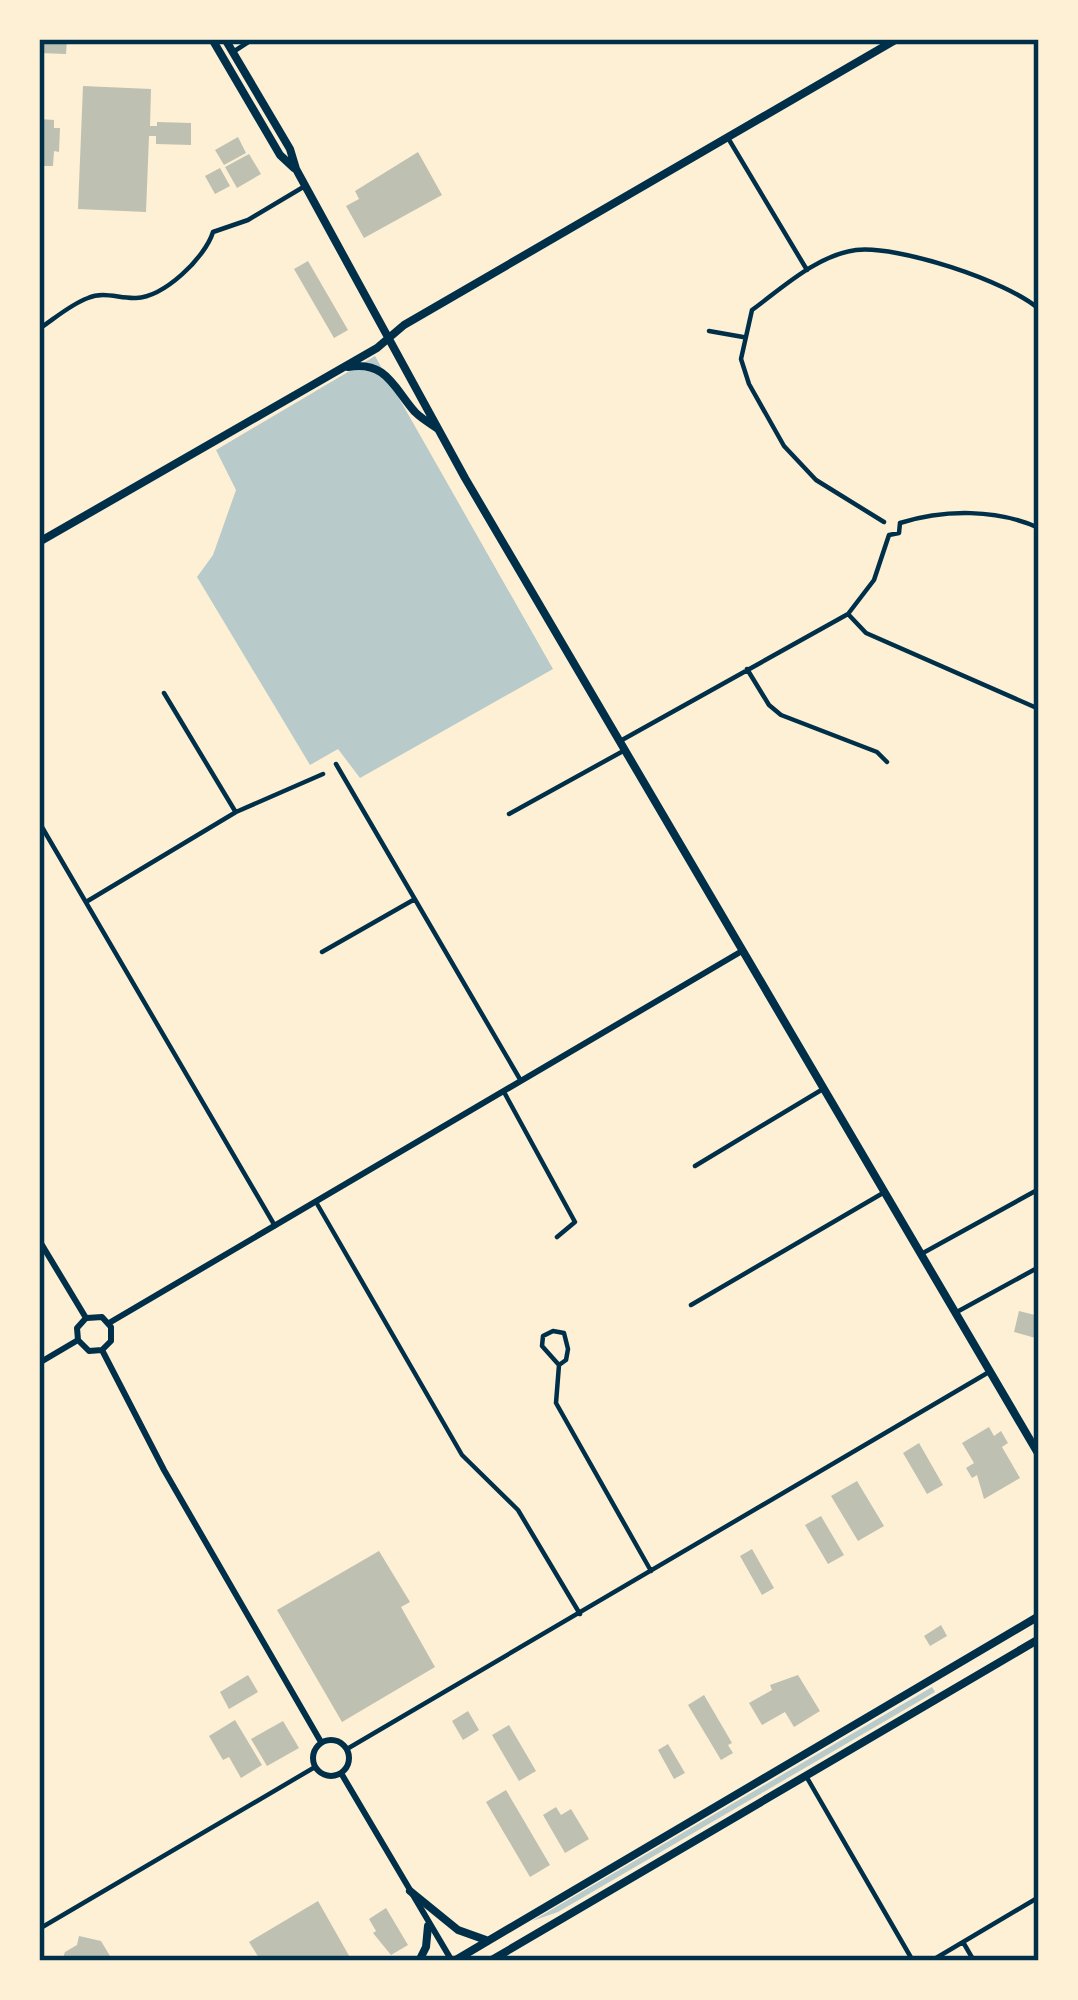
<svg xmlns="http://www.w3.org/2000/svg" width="1078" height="2000" font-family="'Zilla Slab',serif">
<rect width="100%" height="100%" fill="#fdf0d5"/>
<path fill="#b9caca" d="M375,356l178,313 -193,109 -22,-29 -28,16 -113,-188 16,-22 23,-65 -20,-40z
M932,1687l3,5 -377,220 -26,9z"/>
<path fill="#bec0b2" d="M39,39l28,1 -1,14 -27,-1z
M83,86l68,3 -1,37h7v-4l34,1v22l-35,-1v-8h-7l-3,76 -68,-3z
M39,119l15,1v8h6l-1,24 -5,-1 -1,15h-14z
M238,137l8,16 -22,12 -9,-15z
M418,152l24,43 -78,43 -18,-32 13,-7 -4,-8z
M249,154l12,20 -24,14 -12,-21z
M220,168l10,18 -15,8 -10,-18z
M308,261l40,69 -14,8 -40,-69z
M1019,1311l20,5v23l-25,-7z
M989,1427l5,9 7,-5 7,12 -6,4 18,31 -36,21 -7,-24 -5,3 -6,-10 8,-5 -12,-20z
M919,1443l24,42 -16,9 -24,-41z
M857,1481l27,45 -26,15 -27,-45z
M821,1516l23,39 -16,9 -23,-39z
M752,1549l22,39 -12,7 -22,-39z
M379,1551l31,51 -9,5 34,60 -93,55 -65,-112z
M941,1625l6,11 -17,10 -6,-10z
M248,1675l10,17 -29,17 -9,-17z
M798,1675l22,36 -26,16 -9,-15 -23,13 -13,-22 23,-13 -2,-5z
M704,1695l28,48 -4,2 5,8 -12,7 -33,-55z
M468,1711l11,19 -16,10 -11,-19z
M235,1720l27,45 -21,13 -12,-21 -6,3 -14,-24z
M283,1721l16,27 -32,18 -16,-27z
M509,1725l27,46 -17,10 -27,-46z
M668,1744l17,29 -11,6 -16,-29z
M506,1790l44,75 -20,12 -44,-75z
M556,1807l5,8 10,-6 18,30 -24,14 -22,-38z
M318,1901l34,60h-91l-12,-19z
M386,1908l22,37 -17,10 -18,-22 3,-2 -7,-12z
M79,1936l22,5 12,20h-51l3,-9 12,-7z"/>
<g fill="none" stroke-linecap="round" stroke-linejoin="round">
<path stroke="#003049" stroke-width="4.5" d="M233,52l20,-13
M728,138l79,132
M39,329c15,-10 32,-25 49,-31 16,-7 32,1 48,0 28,-1 69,-40 77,-66l35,-12 57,-34
M709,331l34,6
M884,522l-68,-42 -32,-34 -35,-62 -8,-25 11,-49c29,-21 65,-55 104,-60 42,-5 151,31 183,59
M900,523c45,-14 97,-14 139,5
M889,535l10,-2 1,-10
M848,614l18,19 173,76
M747,669l22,36 12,10 96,37 10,10
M164,693l71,118
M622,740l226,-126 26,-34 15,-45
M336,764l185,317
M509,814l116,-64
M39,822l236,404
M86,902l150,-90 87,-38
M322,952l93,-53
M504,1092l71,130 -18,15
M695,1166l128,-77
M316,1202l146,253 56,55 62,104
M923,1253l116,-64
M691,1305l192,-112
M955,1313l84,-46
M559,1365l-17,-19 1,-10 10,-5 11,2 4,16 -2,11 -7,5 -3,38 95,168
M347,1749l642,-377
M806,1776l107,185
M39,1929l276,-162
M963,1942l11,19
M931,1961l108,-64"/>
<path stroke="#003049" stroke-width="6" d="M39,1240l47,78
M87,1318l15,-1 9,10v14l-9,9
M109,1323l633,-372
M78,1340l11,11 13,-1
M78,1340l-1,-12 9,-10
M102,1350l62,120 157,272
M39,1363l39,-23
M313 1758a18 18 0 1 1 36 0a18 18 0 1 1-36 0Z
M341,1773l111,188"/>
<path stroke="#003049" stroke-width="8" d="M212,39l68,116 14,13
M225,39l65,110 6,20 169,309 574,977
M348,367c38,-7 46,21 67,45 7,7 16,12 23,17
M39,542l338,-194 27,-23 493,-286"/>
<path stroke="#003049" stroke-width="8" d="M410,1891l48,39 28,10
M419,1961l7,-14 2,-21
M454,1961l585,-345
M490,1961l549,-322"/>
</g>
<rect width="1078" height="2000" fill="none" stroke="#fdf0d5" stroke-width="84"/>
<rect x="42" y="42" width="994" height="1916" fill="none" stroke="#003049" stroke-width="4.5"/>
</svg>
